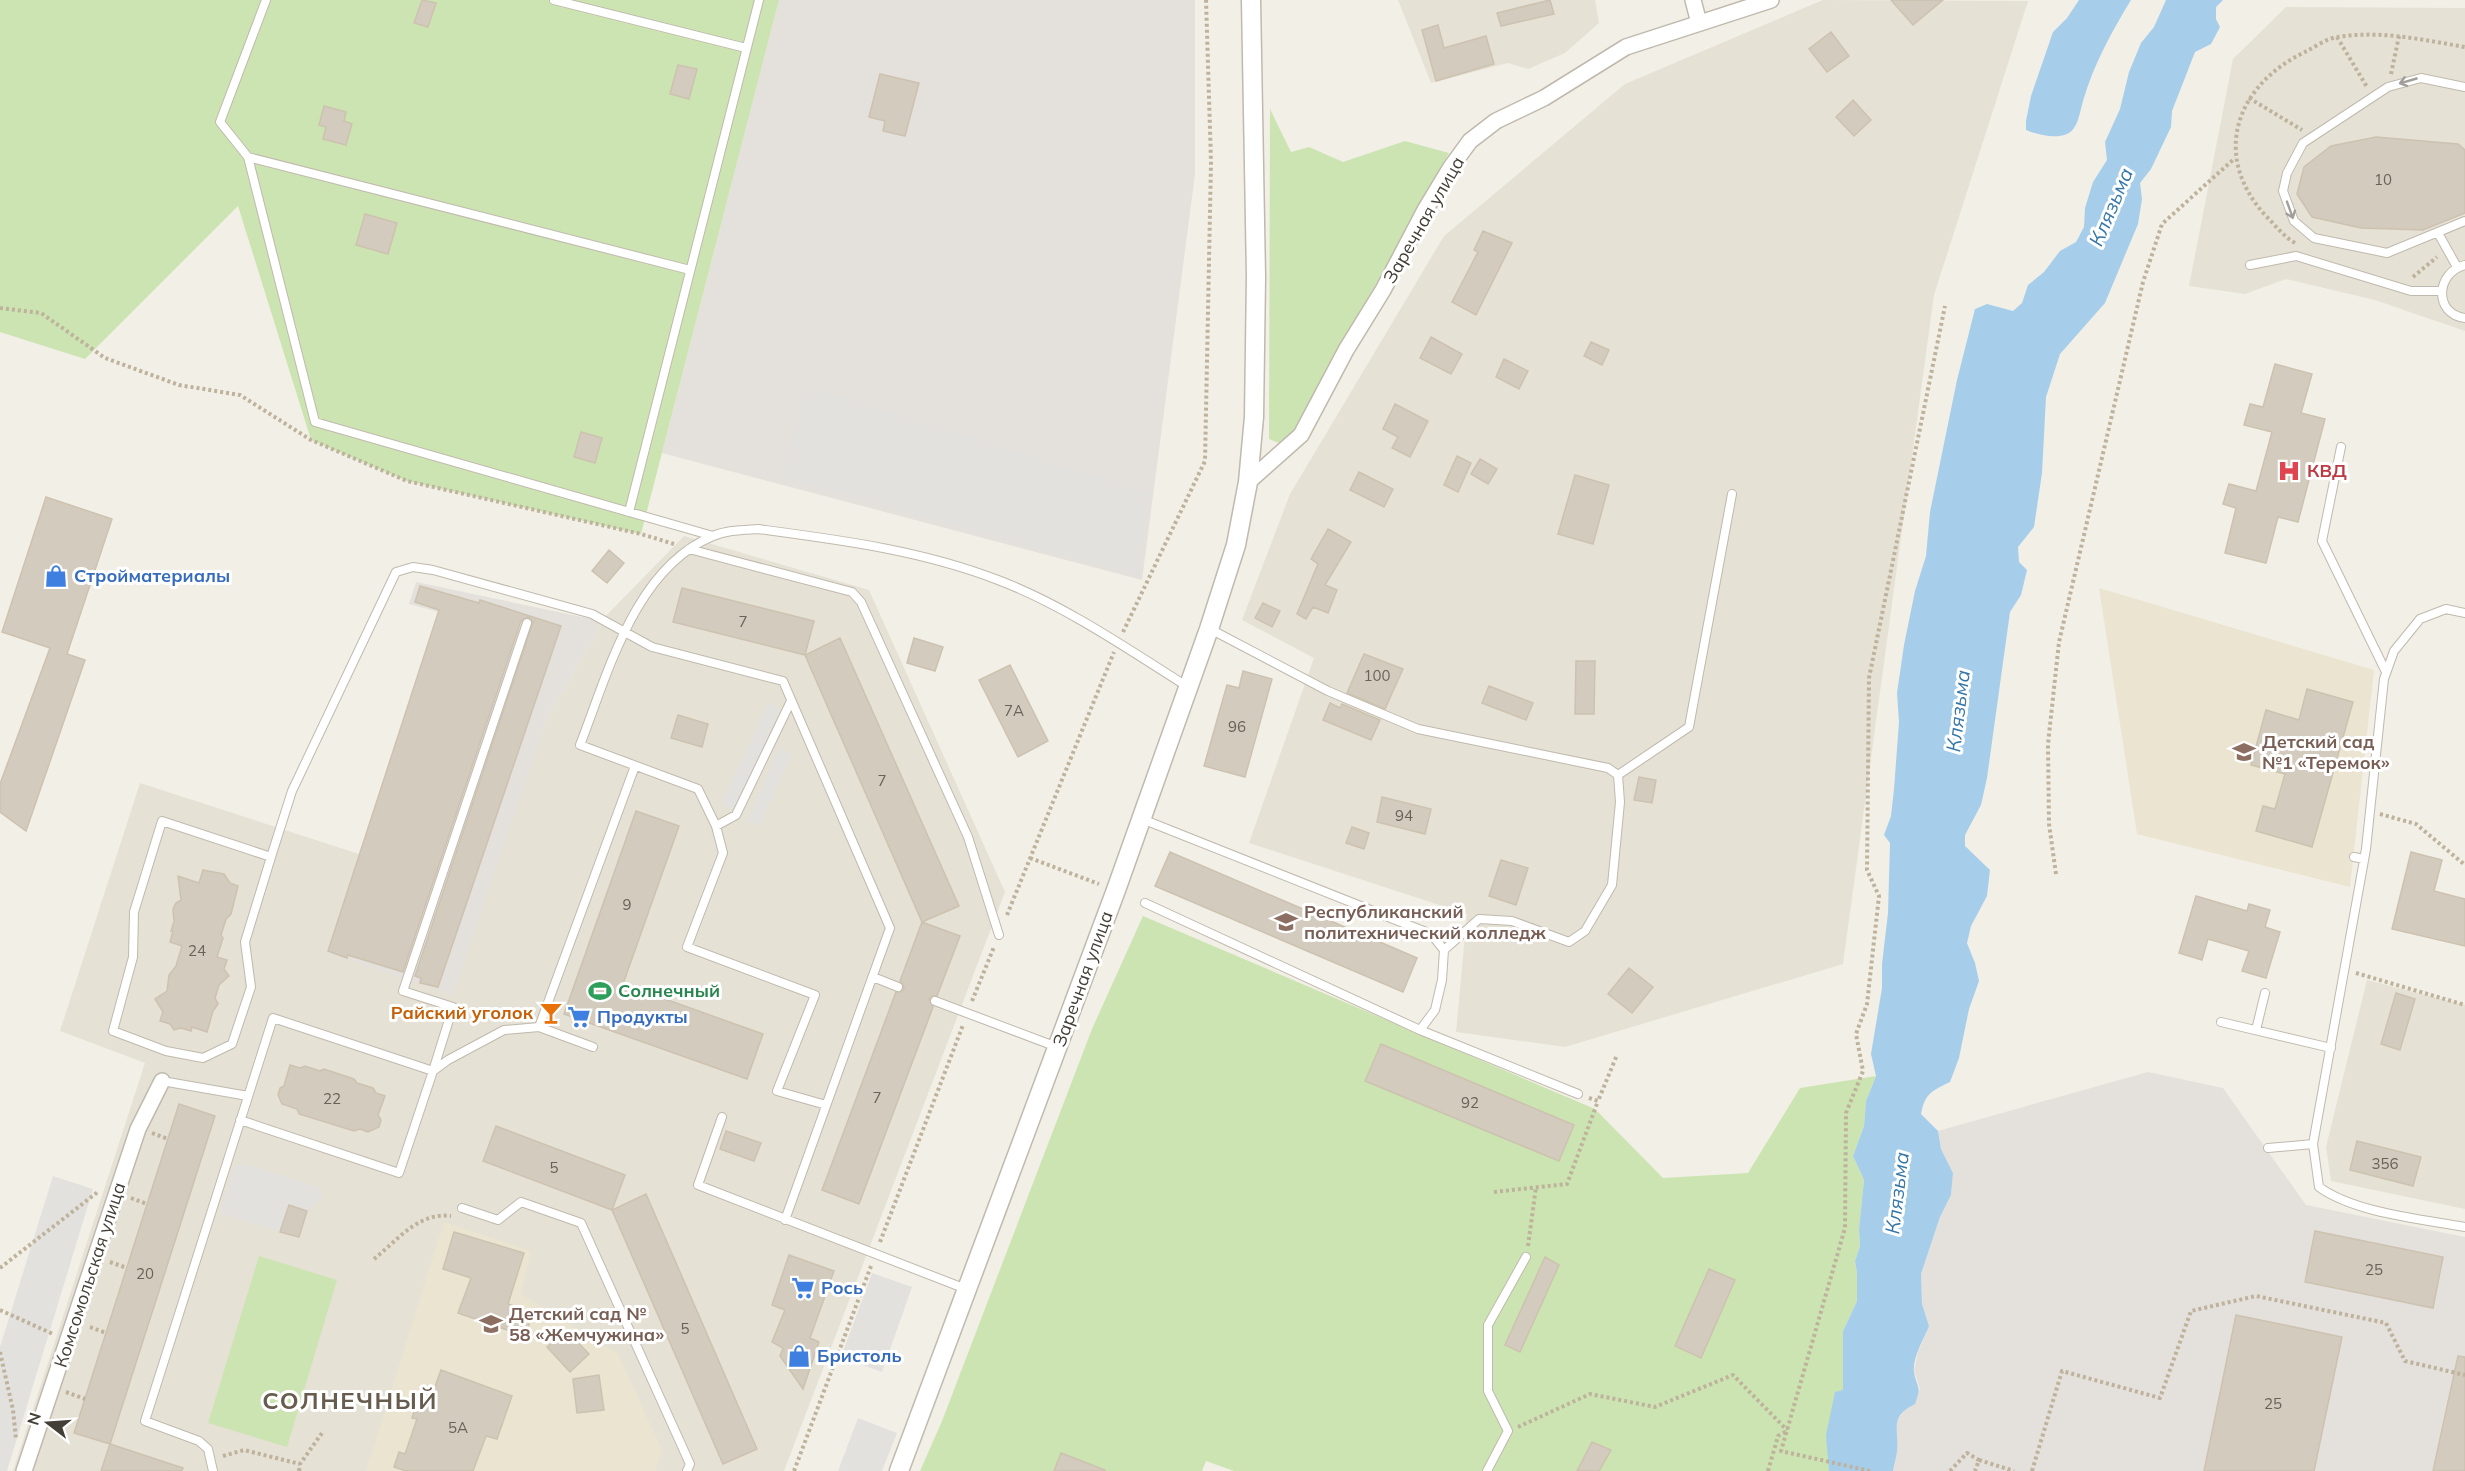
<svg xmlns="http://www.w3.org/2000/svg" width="2465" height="1471" font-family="Mulish,sans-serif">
<rect width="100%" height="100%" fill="#f2efe6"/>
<path fill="#e6e1d5" d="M1398,0h197l4,23 -34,30 -37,16 -20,-6 -77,20z
M1823,0l205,1 -94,294 -91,669 -278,83 -109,-15 11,-118 -218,-71 65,-185 -72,-38 48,-126 154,-258 181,-152z
M2286,7l179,1v323l-90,-31 -89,-21 -41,15 -56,-8 44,-227z
M684,536l185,54 136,302 -221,579h-771l132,-408 -85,-32 80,-248 219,71 -31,99 190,-153 30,-84 45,-76 8,-19z
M2367,980l98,25v204l-134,-28 -5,-34z"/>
<path fill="#e4e0db" d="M779,0h416v174l-53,406 -480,-127z
M416,582l185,39 -8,19 -45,76 -95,279 -126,-42 112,-341 -30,-8z
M2148,1072l75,16 83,117 159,32v234h-572l4,-19 -1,-30 24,-33 -6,-19 4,-18 11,-26 -7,-22 -1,-30 19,-57 11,-22 2,-22 -12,-24 -3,-18z"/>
<path fill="#eae4d1" d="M2099,588l275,82 -24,217 -213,-53z
M444,1222l87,29 -10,43 97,60 44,96 -7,21h-289z"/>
<path fill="#cce4b2" d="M0,0h779l-138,534 -234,-53 -96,-41 -73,-234 -153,153 -85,-27z
M1270,109l21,43 18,-5 34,15 62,-21 44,12 -155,278 -15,12 -10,-4z
M1143,916l452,193 68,69 85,-5 52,-85 76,-12 -10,25 -2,25 -11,30 11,24 -5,49 1,17 -5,15 2,12v28l-14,30 2,47 -16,93h-595l-28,-10 -4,10h-282l22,-50 150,-392z
M259,1256l78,24 -50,167 -79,-24z"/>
<path fill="#e3e1de" d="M807,387l343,106 -14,83 -355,-99z
M768,703l13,6 -46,101 -14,-6z
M780,748l12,6 -33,73 -12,-6z
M244,1164l75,23 3,6 -1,6 -14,12 -18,-6 -9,27 -60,-19 15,-47z
M53,1176l40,13 -86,282h-7v-124z
M872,1273l40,14 -30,85 -41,-15z
M858,1418l39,15 -15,38h-44z"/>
<path fill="#a6ceeb" d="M2079,0h52c-19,31 -38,66 -48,101 -3,10 -5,29 -16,33 -11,5 -30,1 -41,-4v-9l5,-25 22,-64 14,-14z
M2166,0h57l-7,7v12l4,8 -9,17 -16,8 -23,59 -1,16 -20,42 -11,14 2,16 -4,25 -33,79 -45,51 -14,43 -4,76 -8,54 -16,20 1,15 8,8 -6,25 -11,17 -23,166 -6,27 -16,30v11l25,24 -3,26 -16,30 -4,17 8,20 4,18 -10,28 -10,49 -9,24c-18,9 -25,11 -29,32l17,17 3,18 12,24 -2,22 -11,22 -19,57 1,30 7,22c-5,13 -17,32 -15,46 3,17 8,13 1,32 -26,13 -16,24 -18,48 -1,6 -3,13 -4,19h-64l-3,-36 9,-43 8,-2v-59l14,-30v-28l-2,-12 5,-15 -1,-17 5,-49 -11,-24 11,-30 2,-25 10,-25 -5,-22 11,-66v-24l6,-51 2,-70 -6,-8 7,-19 3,-27 5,-67 -2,-29 7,-48 11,-54 11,-35 4,-44 27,-132 18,-71 12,-5 26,7 9,-8 6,-18 16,-13 16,-21 16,-9 8,-15 1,-19 8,-26 14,-22 -2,-18 15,-33 9,-37 12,-29 13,-16z"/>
<path fill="#d3cbbd" stroke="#cdc2b0" stroke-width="1.5" d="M422,0l14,3 -8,24 -14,-4z
M1550,0l4,14 -53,12 -4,-13z
M1891,0h52l-30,25z
M1438,25l6,23 42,-12 8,28 -58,17 -14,-51z
M1831,32l18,24 -22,16 -18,-23z
M678,65l19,4 -8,30 -19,-5z
M880,74l39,9 -14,53 -22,-5 2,-10 -16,-4z
M1853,100l18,20 -17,16 -18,-19z
M324,106l22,6 -2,9 8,3 -6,21 -23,-6 3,-12 -7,-2z
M2376,137l82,7 7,6v63l-42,17 -62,-2 -49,-11 -15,-23 7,-27 27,-21z
M365,214l32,9 -9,31 -32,-9z
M1483,231l29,12 -36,72 -24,-13 26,-50 -4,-2z
M1431,337l31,17 -11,20 -31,-16z
M1591,342l18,8 -7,15 -18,-9z
M1504,359l24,12 -9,18 -23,-12z
M2275,364l37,10 -11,39 24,6 -27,103 -20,-5 -12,46 -41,-10 11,-45 -13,-4 6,-20 27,7 16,-59 -28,-7 6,-21 13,3z
M1395,404l33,17 -18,36 -18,-9 6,-11 -15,-8z
M581,432l21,6 -7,25 -21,-6z
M1457,456l14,7 -13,29 -14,-7z
M1480,459l17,10 -9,15 -17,-10z
M1359,472l34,17 -9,18 -34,-17z
M1575,475l34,10 -16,59 -35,-10z
M46,497l66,22 -45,135 18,6 -59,171 -26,-19v-28l50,-136 -48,-16z
M1328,529l23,13 -26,43 12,5 -9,23 -15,-6 -7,12 -9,-5 21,-50 -7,-5z
M609,550l15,13 -17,20 -15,-12z
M420,586l59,17 1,-3 81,26 -123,361 -18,-4 1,-5 -6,-2 118,-354 -5,-5 -7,4 -118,351 -55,-17 -1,3 -19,-7 111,-341 -24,-8z
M682,588l132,33 -9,34 -132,-33z
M1263,603l17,8 -8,16 -17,-9z
M840,638l119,268 -37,16 -117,-267z
M914,638l29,9 -8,24 -28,-8z
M1364,654l39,15 -18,40 -38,-16z
M1576,661h19l-1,53h-19z
M1010,665l38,76 -30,16 -39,-77z
M1243,671l29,8 -27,98 -41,-11 23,-81 12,3z
M1489,686l44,17 -7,17 -44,-17z
M2307,689l46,13 -41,145 -56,-16 7,-25 12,3 10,-35 -34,-9 15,-55 33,10z
M1330,703l10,5 2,-4 38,16 -9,20 -48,-20z
M678,715l30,9 -6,23 -31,-9z
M1639,777l17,3 -4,23 -18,-3z
M1382,797l49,12 -6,25 -48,-12z
M636,811l43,15 -56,158 140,50 -16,45 -183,-65z
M1352,827l17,6 -5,16 -18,-6z
M1170,852l247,106 -14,34 -248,-106z
M2411,852l31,8 -8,31 31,8v47l-73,-17z
M1501,860l27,8 -12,37 -27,-9z
M203,870l21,4 6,9 8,3 -7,28 -5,5 -5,16 2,3 -6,19 10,3 -3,9 5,7 -10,9 -4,13 3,6 -5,7 -6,21 -15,-5 -1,4 -10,-3 -7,2 -4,-6 -10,-3 3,-9 -8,-13 12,-8 2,-16 7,-9 6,-20 -12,-4 3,-11h-2l3,-9 -1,-13 3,-6 5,-3 -3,-24 21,7z
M2196,896l51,15 2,-7 21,6 -5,17 15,5 -14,46 -24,-7 7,-20 -41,-12 -6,21 -23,-7z
M922,922l38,14 -23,60h-5l-3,3 4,8 -74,197 -37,-14 74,-198h5l3,-3 -1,-5 -3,-3z
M1629,968l24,19 -21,26 -24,-19z
M2396,993l19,6 -15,51 -19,-6z
M1381,1044l193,81 -15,36 -194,-80z
M290,1065l10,3 5,-2 15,5 4,-2 30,10 3,4 16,5 3,5 9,3 -7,19 3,5 -2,7 -11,5 -8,-3 -6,2 -55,-17 -2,-5 -15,-5 -4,-9 2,-7 4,-2z
M179,1104l36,12 -105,328 -36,-11z
M496,1126l129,49 -13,35 -129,-49z
M726,1131l35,12 -7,18 -34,-12z
M2357,1141l64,16 -8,29 -63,-16z
M646,1194l111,255 -34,15 -111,-254z
M289,1205l18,6 -8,26 -19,-5z
M2315,1231l128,26 -10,51 -128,-26z
M454,1232l70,21 -16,51 25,8 -8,24 -67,-23 13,-35 -28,-9z
M789,1255l45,16 -24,67 9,4 -16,47 -23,-33 3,-8 -11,-6 13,-32 -13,-5z
M1545,1257l14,8 -39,87 -15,-7z
M1709,1269l26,11 -34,78 -26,-12z
M2236,1315l106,22 -28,134h-110z
M566,1330l23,24 -19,18 -23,-25z
M2458,1356l7,1v114h-32z
M441,1370l71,26 -15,43 -11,-3 -13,35h-67l-12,-4 5,-15 6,2 12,-35 -5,-1 5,-16 11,4z
M599,1375l5,35 -27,3 -4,-34z
M1592,1442l19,8 -12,21h-22z
M110,1444l73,24 -1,3h-81z
M1061,1453l44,17v1h-51z"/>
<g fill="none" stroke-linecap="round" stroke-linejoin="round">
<g stroke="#c0b9ad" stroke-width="10">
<path id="service" d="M266,0l-46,122 28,35 67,265 398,114
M554,0l192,48
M2465,87l-44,-9 -33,9 -85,56 -16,30 -4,18 11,30 20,17 73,15 78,-32
M248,157l442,113
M2438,233l19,34
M2250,265l46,-9 115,35h30
M2465,265c-29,7 -32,49 0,53
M2341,447l-19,94 64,131
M629,512l130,-512
M689,549l163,43 9,10 107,235 31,98
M2465,613l-19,-4 -26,10 -26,32 -10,28 -18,170 -53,295 6,43c36,26 102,32 146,40
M527,623l-124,368 50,16 -20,64 15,-11 56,-30 35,-3
M1210,629l118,62 90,38 190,39 10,7 2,27 -8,83 -27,46 -16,11 -57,-21 -33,-2 -35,31
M1618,775l71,-48 43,-233
M1142,819l289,115 13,16 -2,30 -7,30 -15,20 158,64
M716,826l20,-11 55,-114
M271,857l-26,85 6,45 -19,57 -29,14 -37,-7 -53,-20 20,-74 1,-45 28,-91 109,36 21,-66 104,-219 17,-5 20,3 159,44 60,33 131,34 107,247 -105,292
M2354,857l10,2
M1145,903l275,127
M873,977l25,10
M935,1001l122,46
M2221,1022l110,26
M2256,1030l9,-37
M593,1047l-54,-20 96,-261
M162,1081l86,15
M826,1105l-49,-14 38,-96 -128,-48 36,-94 -7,-27 -18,-37 -118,-44c28,-72 55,-177 133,-209 14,-6 30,-6 45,-7 82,11 163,21 240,51 66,25 130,69 190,107
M722,1117l-24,68 268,104
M2268,1148l45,-4
M462,1208l36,12 23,-18 60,21 109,241 -3,7
M213,1471l-5,-22 -9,-8 -54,-20 128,-403 160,53 -34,102 -159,-53
M1487,1471l21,-40 -20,-40v-66l38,-68"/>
</g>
<g stroke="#c0b9ad" stroke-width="18">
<path id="minor" d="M1693,0l6,23
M1248,482l53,-47 45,-85 37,-60 42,-80 26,-43 19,-26 26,-20 48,-23 82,-51 145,-47
M24,1471l114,-342 24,-48"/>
</g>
<g stroke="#c0b9ad" stroke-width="21">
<path id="tertiary" d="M899,1471l217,-581 93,-261 27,-84 12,-63 6,-65 2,-140 -5,-277"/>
</g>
<path stroke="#beb29c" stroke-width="4" stroke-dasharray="3 3" stroke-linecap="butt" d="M2337,37l30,50
M2391,74l8,-38
M2249,98l53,32
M2295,243c-12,-7 -20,-18 -30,-28 -54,-60 -29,-130 40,-163 10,-5 22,-14 33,-15 42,-7 86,3 127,10
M2413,277l24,-20
M0,308l41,5 64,45 74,27 61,10 71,45 96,41 234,53 33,10
M1123,632l82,-171 6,-299 -5,-162
M2380,814l36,10 49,41
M1030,858l69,26
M2056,874l-7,-50 -1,-80 11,-102 84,-360 19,-58 73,-66
M1007,915l107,-263
M2356,973l109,32
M972,1001l22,-54
M1589,1098l9,3 19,-46
M152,1133l16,6
M1494,1192l73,-8 31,-83
M131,1198l16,6
M880,1242l83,-217
M1528,1246l8,-59
M374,1259c24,-19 44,-47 77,-43
M110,1262l17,6
M0,1268l99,-77
M0,1310l53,24
M90,1327l16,6
M0,1352l13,58 3,29
M66,1392l19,7
M1518,1427l72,-33 65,13 78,-32 54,55
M223,1456l21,-6 56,14
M1979,1460l35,11
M299,1471l1,-7 22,-31
M794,1471l77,-205
M1768,1471l10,-35 9,-5
M1870,1471l-89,-20 64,-223 1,-115 17,-42 -7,-37 11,-30 12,-108 -12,-26 2,-192 76,-372
M1950,1471l17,-18 12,7 -4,11
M2032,1471l30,-100 98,27 31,-87 65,-15 130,27 19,38 60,14"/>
<use href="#service" stroke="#fff" stroke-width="8"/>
<use href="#minor" stroke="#fff" stroke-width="15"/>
<use href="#tertiary" stroke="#fff" stroke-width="18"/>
</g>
<defs><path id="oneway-shaft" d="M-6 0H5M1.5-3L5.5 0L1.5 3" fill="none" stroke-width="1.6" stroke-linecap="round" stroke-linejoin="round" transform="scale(1.5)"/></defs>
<g stroke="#a29f9a">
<use href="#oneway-shaft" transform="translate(2408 81) rotate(164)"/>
<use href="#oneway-shaft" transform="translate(2290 210) rotate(70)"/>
</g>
<defs>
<g id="hospital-bare" transform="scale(1.8)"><path d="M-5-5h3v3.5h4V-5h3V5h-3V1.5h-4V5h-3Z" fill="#e0444e" stroke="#fff" stroke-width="2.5" paint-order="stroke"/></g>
<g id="shop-bare" transform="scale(1.8)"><path d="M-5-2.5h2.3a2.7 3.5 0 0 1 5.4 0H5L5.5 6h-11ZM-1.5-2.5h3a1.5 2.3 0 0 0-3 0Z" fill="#3f7fe0" stroke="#fff" stroke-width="2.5" paint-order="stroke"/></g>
<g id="school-bare" transform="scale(1.8)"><path d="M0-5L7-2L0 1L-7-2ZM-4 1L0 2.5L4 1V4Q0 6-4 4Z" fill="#8d6e63" stroke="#fff" stroke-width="2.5" paint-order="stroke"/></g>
<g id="university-bare" transform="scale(1.8)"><path d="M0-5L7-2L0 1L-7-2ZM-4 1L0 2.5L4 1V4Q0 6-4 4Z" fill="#8d6e63" stroke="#fff" stroke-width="2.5" paint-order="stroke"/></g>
<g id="stadium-bare" transform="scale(1.8)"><path d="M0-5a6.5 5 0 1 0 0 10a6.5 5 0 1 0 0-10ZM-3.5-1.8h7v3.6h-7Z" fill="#2e9e5b" stroke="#fff" stroke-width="2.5" paint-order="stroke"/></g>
<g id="bar-bare" transform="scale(1.8)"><path d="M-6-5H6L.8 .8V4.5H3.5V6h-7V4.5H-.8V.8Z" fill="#e8710a" stroke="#fff" stroke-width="2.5" paint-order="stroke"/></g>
<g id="supermarket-bare" transform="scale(1.8)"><path d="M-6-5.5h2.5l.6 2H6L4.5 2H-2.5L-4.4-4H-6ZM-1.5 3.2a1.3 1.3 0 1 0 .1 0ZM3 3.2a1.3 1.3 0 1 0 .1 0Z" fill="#3f7fe0" stroke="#fff" stroke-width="2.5" paint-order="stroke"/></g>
</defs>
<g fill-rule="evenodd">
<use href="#hospital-bare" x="2289" y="471"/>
<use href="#shop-bare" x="56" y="576"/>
<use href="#school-bare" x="2244" y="752"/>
<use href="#university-bare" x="1286" y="922"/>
<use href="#stadium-bare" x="600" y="991"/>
<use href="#bar-bare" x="551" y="1013"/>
<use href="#supermarket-bare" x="579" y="1017"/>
<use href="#supermarket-bare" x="803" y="1288"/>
<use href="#school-bare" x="491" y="1324"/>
<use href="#shop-bare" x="799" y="1356"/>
</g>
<g text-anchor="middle" stroke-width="6" stroke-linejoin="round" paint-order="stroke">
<g font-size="15" fill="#686258">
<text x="2383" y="185">10</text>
<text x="743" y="627">7</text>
<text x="1377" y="681">100</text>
<text x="1014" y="716">7А</text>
<text x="1237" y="732">96</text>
<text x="882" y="786">7</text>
<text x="1404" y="821">94</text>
<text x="627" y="910">9</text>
<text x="197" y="956">24</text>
<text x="877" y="1103">7</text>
<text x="332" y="1104">22</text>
<text x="1470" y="1108">92</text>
<text x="2385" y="1169">356</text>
<text x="554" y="1173">5</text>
<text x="2374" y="1275">25</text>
<text x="145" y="1279">20</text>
<text x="685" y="1334">5</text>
<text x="2273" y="1409">25</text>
<text x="458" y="1433">5А</text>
</g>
<g font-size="18" fill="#443f36" stroke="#fff">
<text transform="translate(1424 220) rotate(-60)" y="6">Заречная улица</text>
<text transform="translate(1083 979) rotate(-70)" y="6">Заречная улица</text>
<text transform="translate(90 1275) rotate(-72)" y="6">Комсомольская улица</text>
</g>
<g font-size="18" font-weight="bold" fill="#be3a42" stroke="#fff" text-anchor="start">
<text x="2307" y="477">КВД</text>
</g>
<g font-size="18" font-weight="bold" fill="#366cbe" stroke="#fff" text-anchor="start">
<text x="74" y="582">Стройматериалы</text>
<text x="597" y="1023">Продукты</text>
<text x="821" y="1294">Рось</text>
<text x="817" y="1362">Бристоль</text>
</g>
<g font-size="18" font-weight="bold" fill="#785e54" stroke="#fff" text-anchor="start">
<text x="2262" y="748">Детский сад<tspan x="2262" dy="21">№1 «Теремок»</tspan></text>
<text x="1304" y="918">Республиканский<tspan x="1304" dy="21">политехнический колледж</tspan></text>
<text x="509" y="1320">Детский сад №<tspan x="509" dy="21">58 «Жемчужина»</tspan></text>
</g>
<g font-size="18" font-weight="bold" fill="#27864d" stroke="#fff" text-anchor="start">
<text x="618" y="997">Солнечный</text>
</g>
<g font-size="18" font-weight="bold" fill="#c56008" stroke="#fff" text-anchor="end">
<text x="533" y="1019">Райский уголок</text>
</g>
<g font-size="20" font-style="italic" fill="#3677a9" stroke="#fff">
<text transform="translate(2111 207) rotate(-67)" y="7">Клязьма</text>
<text transform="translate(1958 711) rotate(-83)" y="7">Клязьма</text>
<text transform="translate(1897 1193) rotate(-83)" y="7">Клязьма</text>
</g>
<g font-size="24" font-weight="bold" letter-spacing="1.5" fill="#675d4e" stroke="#fff">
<text x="350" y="1409">СОЛНЕЧНЫЙ</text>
</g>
</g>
<g transform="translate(48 1423) rotate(287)" stroke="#ffffff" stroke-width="4.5" paint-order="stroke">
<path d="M0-4.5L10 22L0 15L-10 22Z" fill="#443f36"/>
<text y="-9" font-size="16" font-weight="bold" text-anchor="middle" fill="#443f36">N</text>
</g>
</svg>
